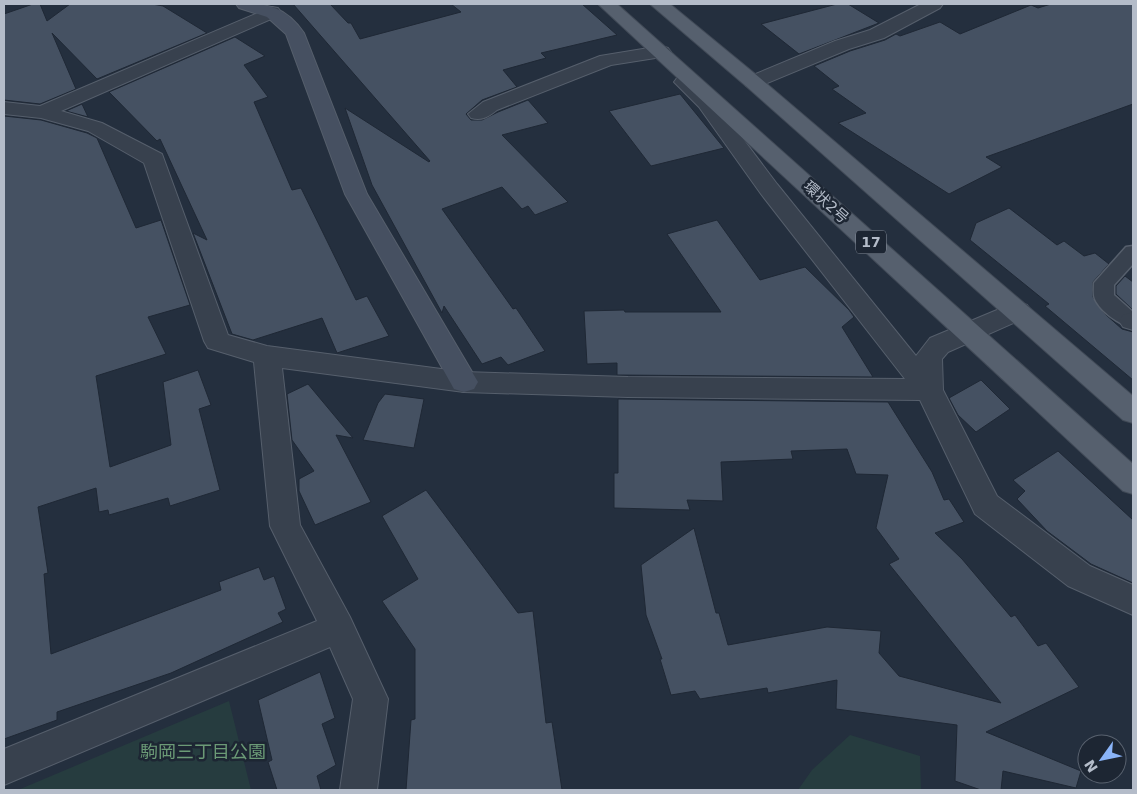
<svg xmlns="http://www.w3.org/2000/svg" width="1137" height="794" font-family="'DejaVu Sans','Noto Sans JP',sans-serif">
<rect width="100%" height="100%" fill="#242f3e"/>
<path fill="#263c3f" d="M229,701l22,89h-233z
M850,735l70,21 1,34h-123l14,-20z"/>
<path fill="#455162" stroke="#1f2835" d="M33,4h7l7,17 23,-17h82l11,2 44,27 -110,46 -45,-46 24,56 -36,15 -36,-4v-86z
M293,4h37l18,19h3l9,16 101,-27 -10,-8h131l35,31 -76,18 5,5 -43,12 14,17 -35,13 -16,14 5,6h11l16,-8 30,-12 20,23 -46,12 66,67 -33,13 -7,-9 -6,3 -20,-22 -60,22 71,100 3,-1 29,43 -37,14 -7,-8 -19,7 -38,-58 -2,7 -70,-128 -27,-77 84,54 1,-1z
M837,4h11l31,19 -80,31 -38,-30z
M1051,4h82v100l-147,53 16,10 -53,27 -111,-71 28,-10 -34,-24 7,-3 -25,-20 36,-15 35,-11 11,-6 4,2 40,-14 20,12 71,-29 7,3z
M235,37l30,19 -21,9 24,32 -14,5 38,88 9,-2 55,112 11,-4 22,40 -52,17 -15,-35 -69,22 -21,-6 -39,-101 14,7 -47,-101 -3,2 -48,-49z
M680,94l44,54 -73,18 -42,-55z
M82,104l6,13 -22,-6z
M4,116l37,4 46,13 10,5 39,90 25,-8 29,85 -42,12 18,37 -70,22 14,91 61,-22 -8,-63 35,-12 13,35 -12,4 21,81 -50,16 -2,-8 -59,17 -1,-5 -9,2 -3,-24 -58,19 10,66 -4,1 7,80 170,-64 -2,-8 40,-15 5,13 10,-4 12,33 -8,4 5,9 -112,51 -114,39v8l-53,19z
M1009,208l48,37 7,-4 20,15 11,-3 14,11 -16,18v15l12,17 17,15 11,3v48l-88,-74 4,-2 -79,-64 6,-17z
M717,220l43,60 45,-13 44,43 5,7 -12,10 31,50 -256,-2v-12l-30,1 -3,-53 40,-1 1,2h96l-54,-78z
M1125,276l8,6v28l-17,-16v-8z
M981,380l29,29 -34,23 -18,-17 -9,-17z
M308,384l45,54 -17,-3 35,67 -56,23 -16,-34v-12l15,-8 -22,-31 -5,-46z
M385,394l39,5 -10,49 -51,-8 15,-37z
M618,399l270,3 44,70 12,28 5,-1 15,23 -29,11 27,26 49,58 4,-2 23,31 8,-3 33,44 -93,45 95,39 -5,17 -73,-17 -2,19h-20l-26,-9 2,-56 -121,-16 1,-29 -69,13 -1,-5 -67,11 -5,-8 -24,4 -11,-36h2l-16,-44 -5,-50 53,-37 22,85h3l9,32 99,-18 54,4 -2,22 20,23 102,27 -112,-139 10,-5 -23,-31 12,-53 -32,-1 -9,-25 -56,2 2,8 -72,3 2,39 -36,-1 3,10 -76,-2v-35h4z
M1058,451l75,69v63l-42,-19 -44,-33 -30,-32 8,-8 -12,-11z
M426,490l92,123 15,-2 13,112 6,-1 10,68h-156l5,-70 4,-1v-70l-33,-48 36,-22 -36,-63z
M320,672l15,46 -13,6 14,41 -19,11 4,14h-44l-9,-28 4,-2 -14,-60z"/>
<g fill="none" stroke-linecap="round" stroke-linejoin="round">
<g stroke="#565f6c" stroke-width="3">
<path id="lane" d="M1133,246v18l-19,21v10l19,17 -1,16c-13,-4 -31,-16 -37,-29 -2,-5 -1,-11 -1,-16l32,-36z"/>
</g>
<g stroke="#565f6c" stroke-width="2">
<path id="street" d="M921,4h22l-3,4 -56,30 -35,11 -89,37 -7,2 -7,-2 -3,-4 3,-4 89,-37 35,-11z
M272,7l6,1 3,4 -3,4 -217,95 41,12 60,31 66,181 39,11 197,26 164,5 277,2 -144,-185 -62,-87 -25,-25 3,-4 7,-2 7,2 22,21 64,85 139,172 14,-18 79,-33 9,-3 9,3 4,6 -4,6 -79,35 -6,7 1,31 54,106 93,70 43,19v30l-65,-29 -93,-72 -55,-114 -292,-3 -164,-5 -182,-24 18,157 50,92 38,82 -11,91h-37l13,-91 -23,-52 -326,138v-36l313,-128 -47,-95 -16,-164 -46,-14 -4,-7 -60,-178 -56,-32 -47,-13 -37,-4v-12l36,4z
M661,46l7,2 3,4 -3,4 -57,9 -114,45c-9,7 -15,11 -26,8l-3,-4 15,-12 117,-46z
M1133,312v18l-10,-3 -4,-6 4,-6z"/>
</g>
<g stroke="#565f6c" stroke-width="2">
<path id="secondary" d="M236,4c30,-2 50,3 68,29l63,161 111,188 -4,7 -10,3 -10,-3 -109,-195 -59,-160 -19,-17 -28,-9z"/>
</g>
<g stroke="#414a57" stroke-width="2">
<path id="primary" d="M598,4h19l516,460v30l-10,-3z
M650,4h20l90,74 373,318v27l-10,-3 -377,-334z"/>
</g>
<use href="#lane" fill="#38414e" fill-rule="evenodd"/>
<use href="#street" fill="#38414e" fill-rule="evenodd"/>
<use href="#secondary" fill="#465061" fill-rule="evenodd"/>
<use href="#primary" fill="#56606e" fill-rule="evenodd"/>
</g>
<g text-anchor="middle" stroke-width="5" stroke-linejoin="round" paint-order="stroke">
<rect fill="#1d2633" stroke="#878f9c" stroke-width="1" x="856" y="230.5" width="30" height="23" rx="4"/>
<g font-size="14" font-weight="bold" fill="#b4bcc9">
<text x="871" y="247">17</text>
</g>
<g font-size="15" fill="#b4bcc9" stroke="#1d2633">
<text transform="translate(826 202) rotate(42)" y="5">環状2号</text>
</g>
<g font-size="18" fill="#6b9a76" stroke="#1d2633">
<text x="203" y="758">駒岡三丁目公園</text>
</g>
</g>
<rect width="1137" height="794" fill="none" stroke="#b4bcc9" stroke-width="10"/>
<g transform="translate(1102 759) rotate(237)"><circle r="24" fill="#1d2633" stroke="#59626f"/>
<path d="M0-4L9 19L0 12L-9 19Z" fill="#8ab4f8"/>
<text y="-8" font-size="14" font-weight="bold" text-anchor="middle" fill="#b4bcc9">N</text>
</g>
</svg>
